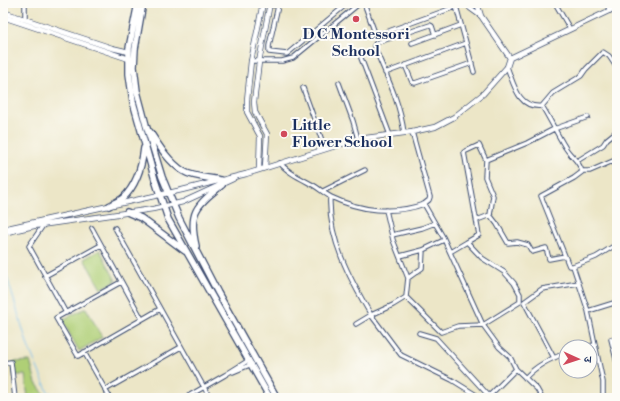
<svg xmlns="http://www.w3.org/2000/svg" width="620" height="401" font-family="'Libre Bodoni','Noto Serif Devanagari',serif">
<rect width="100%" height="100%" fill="#fdfcf7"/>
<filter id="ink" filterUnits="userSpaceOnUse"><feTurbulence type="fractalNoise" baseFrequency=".025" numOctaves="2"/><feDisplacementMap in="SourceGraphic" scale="8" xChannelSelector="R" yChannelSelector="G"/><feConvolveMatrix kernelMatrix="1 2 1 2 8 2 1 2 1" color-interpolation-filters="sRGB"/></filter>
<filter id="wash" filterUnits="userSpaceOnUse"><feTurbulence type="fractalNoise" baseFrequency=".012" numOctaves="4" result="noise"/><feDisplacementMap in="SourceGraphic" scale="16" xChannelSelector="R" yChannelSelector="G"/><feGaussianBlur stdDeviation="0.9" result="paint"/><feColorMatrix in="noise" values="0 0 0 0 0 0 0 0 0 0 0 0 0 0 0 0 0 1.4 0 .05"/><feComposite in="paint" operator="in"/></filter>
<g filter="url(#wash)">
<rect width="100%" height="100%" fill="#ece6c7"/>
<path fill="#afcf76" stroke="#657f6a" d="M100,250l16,31 -15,8 -17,-30z
M86,308l16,29 -23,14 -17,-31z
M30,361l6,22 11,15h-19l-3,-23h-11l-1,-13z"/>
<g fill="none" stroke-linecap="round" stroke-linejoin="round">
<path stroke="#79bff0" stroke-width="1" d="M3,264l25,82 20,46 18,6"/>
</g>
</g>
<g filter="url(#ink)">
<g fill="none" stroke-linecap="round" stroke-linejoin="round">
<g stroke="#3a4a6e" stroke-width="5.5">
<path id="minor" d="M364,3l11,30 3,2 88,-32
M555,3l15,26
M606,3l4,8
M269,5l9,1 -9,40v6l18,2 61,-51
M456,6l18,66
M25,19v-16
M412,43l49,-18
M361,58l29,77
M251,61h31l11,-3 67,-55
M405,65l7,17 3,1 57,-20
M507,67c7,17 11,42 35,39 8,13 15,28 23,41 5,9 15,14 17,25l-8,6 -33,18 28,70h4
M385,73l81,-30
M339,83l14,38 5,18
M303,88l22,61
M542,106l11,-13 28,-17 5,-7 17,-17 6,4 8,12
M412,132l18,65 -1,3 -5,4 19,33 40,88 16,22 11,10 6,12
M404,133c-4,-31 -18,-58 -30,-87l2,-3 54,-18 2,1 3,9
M577,161l26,-16 4,-6 10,-8
M280,163c8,10 22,16 33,22 7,4 12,9 18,12 29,14 63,18 93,7
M582,171h8l23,-10 4,7
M323,191l42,-21
M330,197c-2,42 20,82 41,118l-15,9
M386,210l7,30 15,38 -2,19
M490,215l7,9 11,19 9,-1 11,3 4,7 14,-4 3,11 16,-3
M477,220l13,-5 3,-19 -8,-19 1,-17 41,-17 27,-14 34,-12
M44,224l-15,22 37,67
M92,228l50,91
M115,228l95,170
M392,235l30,-7 13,-5
M467,242l12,-7 -15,-83 15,-7 7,15
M450,252l17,-10 15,16 22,14 10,11 6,11v8l-37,23 -25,1 -17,6 -35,-35 -13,8 -22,10 30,40 51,25 29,18
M400,256l23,-6 21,-10
M45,276l56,-31
M408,278l14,-10 1,-18
M121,282l-65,36 22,38 82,-47
M588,311l-15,-45 23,-9 21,-13
M419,333l17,5 53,58
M611,339l6,24
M587,347l7,-2
M84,352l26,46
M554,358l-30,-56 18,-13 37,-6
M3,363l8,-1 4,36
M233,372l19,-8
M525,378c12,-13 25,-19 41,-25
M105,390l76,-43
M185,398l40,-23 24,-15
M487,398l29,-29 21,20 5,9
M603,398v-16l-15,-71 29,-9"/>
</g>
<g stroke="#3a4a6e" stroke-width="6">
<path id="tertiary" d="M467,3l3,5 11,8 29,42
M477,3l4,13
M3,12l109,36 17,4
M3,17l126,42
M265,168l2,-34 -12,-22 -1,-10 5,-40 11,-59
M259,169l1,-33 -13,-24v-12l4,-39 12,-58
M3,229l179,-39 64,-16 112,-35 54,-7 23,-5 19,-10 29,-23 24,-27 3,-9 107,-51
M3,233l31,-7 119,-17 30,-7 50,-23
M616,398l1,-1"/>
</g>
<g stroke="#3a4a6e" stroke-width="8">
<path id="secondary" d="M138,3l-9,45v26l4,28 22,78 13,39 102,179
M143,3l-8,46 -1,18 3,24 9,34 16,52 17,41 39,75 59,105
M150,132c9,14 19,30 33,39 9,6 27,7 37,9
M109,206c5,-3 10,-5 14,-8 14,-13 19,-33 21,-50
M127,212l14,6 44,33
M196,246c-8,-34 0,-40 26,-61"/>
</g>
<use href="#minor" stroke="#fff" stroke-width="3.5"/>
<use href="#tertiary" stroke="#fff" stroke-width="4.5"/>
<use href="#secondary" stroke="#fff" stroke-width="5.5"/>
</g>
</g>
<g fill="#d1495b" stroke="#fdfcf7" stroke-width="1.5">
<circle cx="356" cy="19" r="4"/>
<circle cx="284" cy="134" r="4"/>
</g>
<g text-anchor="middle" stroke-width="4" stroke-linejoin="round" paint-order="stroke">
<g font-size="15" font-weight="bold" fill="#1b2f5e" stroke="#fdfcf7">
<text x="356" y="39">D C Montessori<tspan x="356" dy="17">School</tspan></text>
<text x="292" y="130" text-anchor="start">Little<tspan x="292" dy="17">Flower School</tspan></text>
</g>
</g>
<rect width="620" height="401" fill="none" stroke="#fdfcf7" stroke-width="16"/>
<g transform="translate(578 359) rotate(93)"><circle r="19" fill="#fdfcf7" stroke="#a3aaba"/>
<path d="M0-3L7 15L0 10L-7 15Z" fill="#d1495b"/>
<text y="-6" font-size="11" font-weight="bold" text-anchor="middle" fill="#1b2f5e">उ</text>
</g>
</svg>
